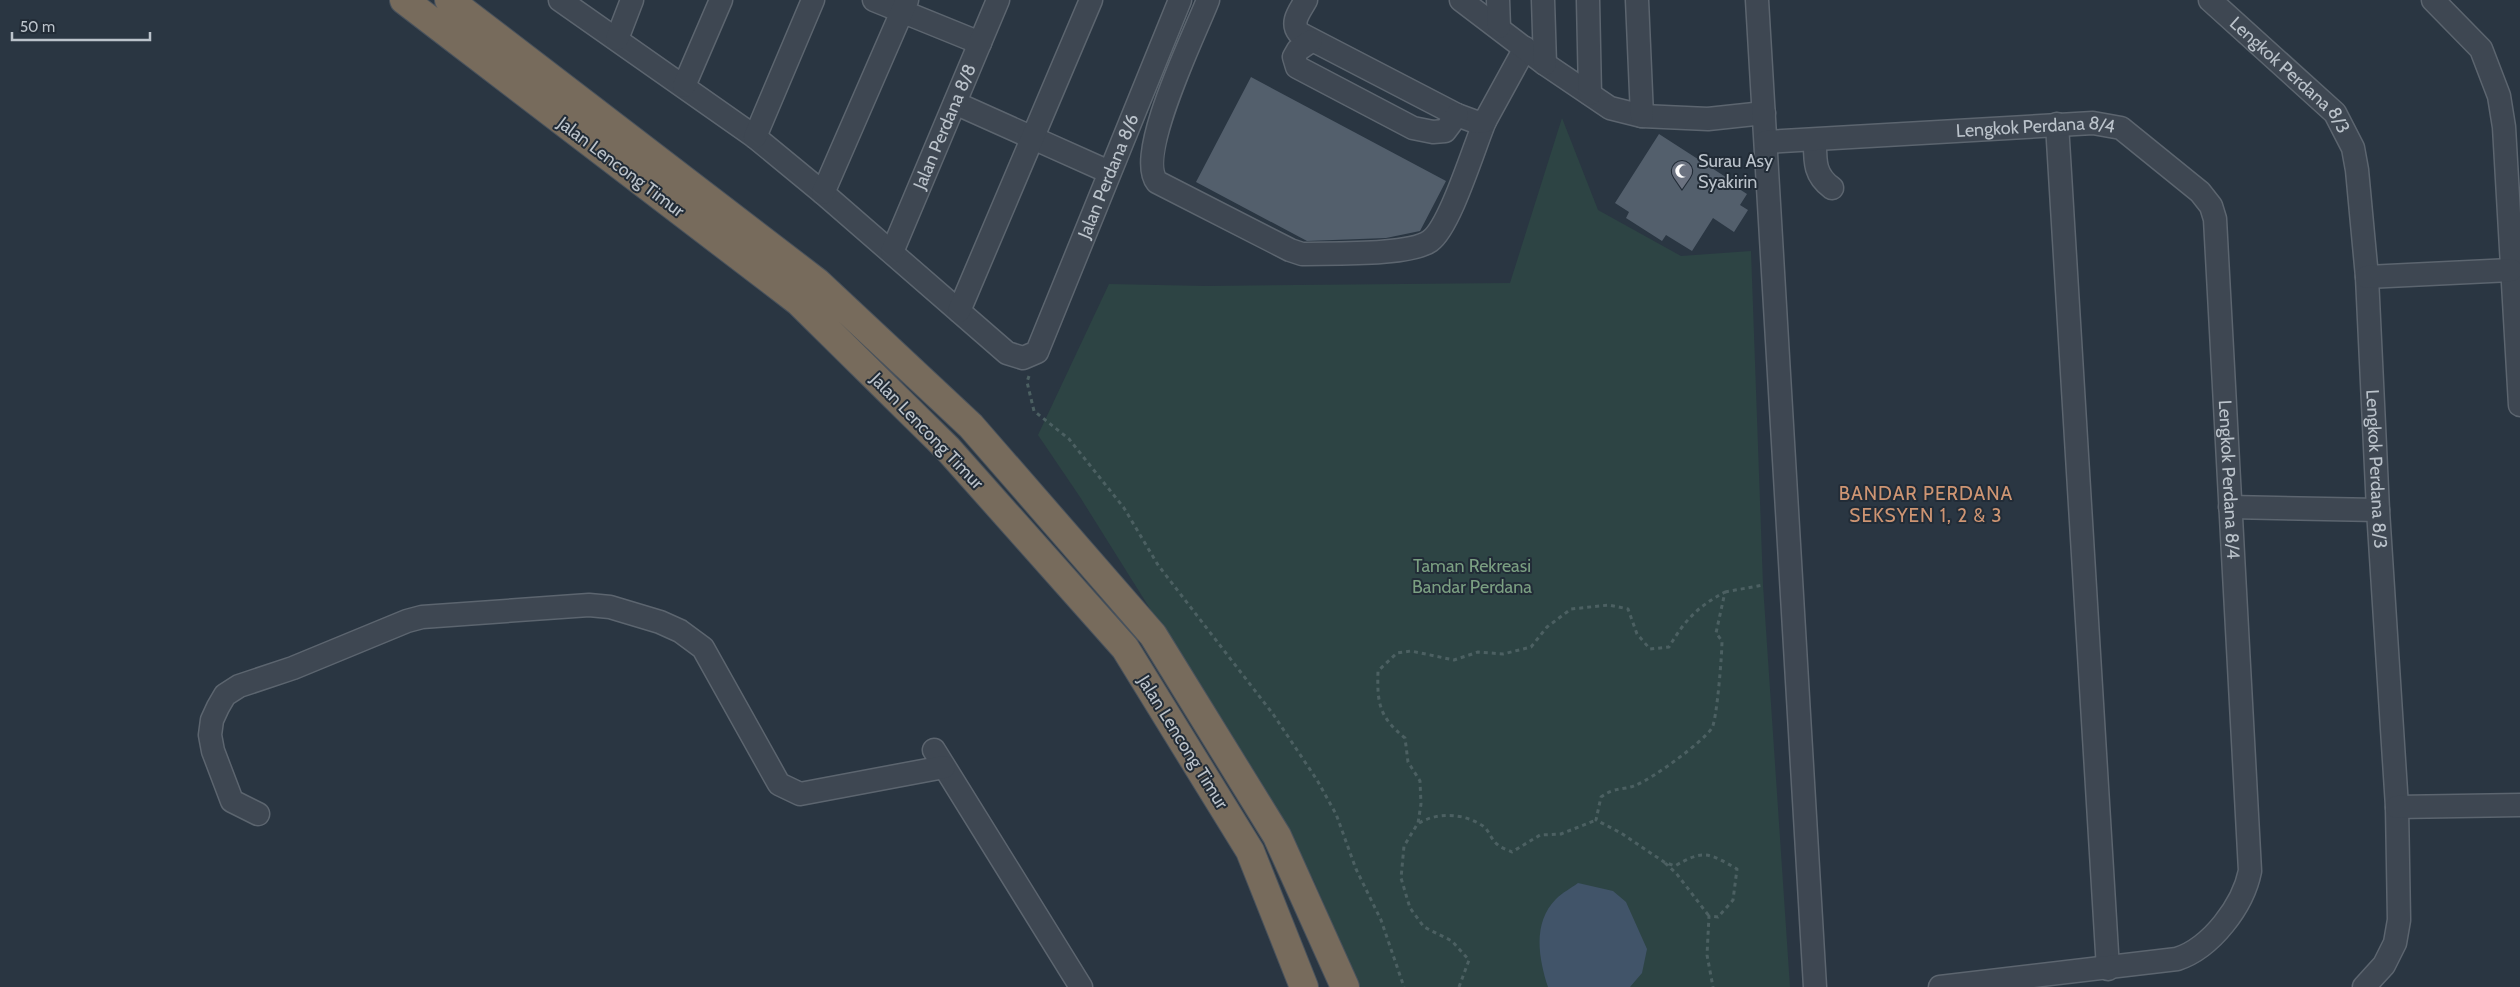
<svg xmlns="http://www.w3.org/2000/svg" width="2520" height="987" font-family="Cabin,sans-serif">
<rect width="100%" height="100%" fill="#2a3642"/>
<path fill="#2d4444" d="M1562,118l36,92 83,46 70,-5 12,334 27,402h-431l-45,-106 -73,-127 -161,-257 -42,-62 71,-151 97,2 304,-3z"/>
<path fill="#415469" d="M1578,883l35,8 13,11 21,47 -5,24 -12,14h-82c-9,-28 -16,-64 8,-88 6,-6 15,-11 22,-16z"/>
<path fill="#535f6c" d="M1251,77l195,104 -26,50 -34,7 -79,3 -111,-59z
M1659,134l76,49 -2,2 14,9 -7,11 8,5 -14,22 -21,-14 -21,33 -26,-16 -4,6 -36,-23 3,-6 -14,-9z"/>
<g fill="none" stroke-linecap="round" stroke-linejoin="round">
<g stroke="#5c656f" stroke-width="25">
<g id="minor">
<path id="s1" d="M560,0l195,137 68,56 184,160 16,5 14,-6 143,-352"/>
<path d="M874,0l106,43"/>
<path d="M1208,0c-13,34 -73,154 -51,182l133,68 12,4c27,-1 107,2 128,-13 20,-14 44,-94 55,-120"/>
<path d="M1306,0c-6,11 -16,22 -7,33l158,82 19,7 9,-1 40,-73"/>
<path d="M1461,0l84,64 65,44 32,8 66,3 56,-6"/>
<path d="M1498,0l1,27"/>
<path d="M1543,0l2,64"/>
<path d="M1588,0l2,94"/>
<path d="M1637,0l5,116"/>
<path d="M1757,0l58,987"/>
<path id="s2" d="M2210,0l125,113 18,35 4,22 10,107 11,233 19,297 2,113 -4,23 -11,22 -20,22"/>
<path d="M2433,0l48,49 18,47 5,31 16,278"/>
<path d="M617,39l15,-39"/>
<path d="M1311,41l-13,9 -4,7 3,10 116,61 20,4 12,-1 12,-16"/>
<path d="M684,86l37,-86"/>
<path d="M955,103l154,69"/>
<path d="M2057,124l51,845"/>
<path d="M755,137l58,-137"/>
<path d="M1815,140c0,21 -1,35 17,48"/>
<path id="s3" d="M1766,142l327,-19 28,5 79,64 11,14 4,13 35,652c-7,35 -39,77 -73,88l-237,28"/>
<path d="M823,193l84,-193"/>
<path id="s4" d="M892,252l106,-252"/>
<path d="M2367,277l144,-7"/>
<path d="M959,311l132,-311"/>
<path d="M2230,507l148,3"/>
<path d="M934,750l147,237"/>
<path d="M2397,807l123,-2"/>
<path d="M258,814l-26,-13 -19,-50 -3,-16 2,-15 6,-13 7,-12 14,-9 54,-18 114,-47 15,-4 167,-12 21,2 50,15 20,9 23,17 76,136 21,10 144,-27"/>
</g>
</g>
<g stroke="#49525c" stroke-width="30">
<path id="highway" d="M404,0l395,302 149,147 177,199 125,203 54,136
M449,0l368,282 154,144 182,209 124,201 68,151"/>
</g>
<path stroke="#4c6062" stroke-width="3" stroke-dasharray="4 4" stroke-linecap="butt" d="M1029,376l-2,6 7,29 35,28 55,69 34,57 115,149 44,66 19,34 20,55 25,51 23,67
M1725,592l38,-7
M1419,823c19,-11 45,-10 64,3 6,4 8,14 15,19 3,3 10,5 14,7l28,-17 21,-1 35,-14
M1665,863l11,10 33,43
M1459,987l10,-27 -17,-19 -28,-14 -14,-19 -9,-30 3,-32 14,-23 3,-19 -1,-23 -12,-19 -3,-24c-26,-21 -28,-35 -27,-67l19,-18 14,-2 43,9 24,-8 25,2 28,-7 16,-20 24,-18 38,-4 19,4 9,25 13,15 19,-2c16,-27 28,-40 56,-55l-9,41 6,8c0,13 -5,78 -10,87 -9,14 -60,51 -76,57 -14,6 -20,1 -35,12l-5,23 25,13 43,29 11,4c29,-17 34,-13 62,3l-4,31 -15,17 -9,-1 -2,39 6,32"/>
<use href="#minor" stroke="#3e4752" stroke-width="22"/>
<use href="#highway" stroke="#776b5c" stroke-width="28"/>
</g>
<defs>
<g id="mosque-pin" transform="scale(1.125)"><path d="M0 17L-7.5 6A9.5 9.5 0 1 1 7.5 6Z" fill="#6b7280" stroke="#222c37"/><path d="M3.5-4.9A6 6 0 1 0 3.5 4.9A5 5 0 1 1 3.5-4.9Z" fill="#fff"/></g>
</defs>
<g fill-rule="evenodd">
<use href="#mosque-pin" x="1682" y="171"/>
</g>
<g text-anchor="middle" stroke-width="4" stroke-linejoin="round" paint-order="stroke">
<g font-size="18" fill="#bbc3cb" stroke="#222c37">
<text dy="6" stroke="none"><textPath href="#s2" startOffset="110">Lengkok Perdana 8/3</textPath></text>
<text dy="6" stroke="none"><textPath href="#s4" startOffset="136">Jalan Perdana 8/8</textPath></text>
<text dy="6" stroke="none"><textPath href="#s3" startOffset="270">Lengkok Perdana 8/4</textPath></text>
<text transform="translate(621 167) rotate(37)" y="6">Jalan Lencong Timur</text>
<text dy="6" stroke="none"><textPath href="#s1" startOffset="792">Jalan Perdana 8/6</textPath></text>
<text transform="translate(927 431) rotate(46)" y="6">Jalan Lencong Timur</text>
<text dy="6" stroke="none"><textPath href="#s2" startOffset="530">Lengkok Perdana 8/3</textPath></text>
<text dy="6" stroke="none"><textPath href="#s3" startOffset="750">Lengkok Perdana 8/4</textPath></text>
<text transform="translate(1183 742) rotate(58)" y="6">Jalan Lencong Timur</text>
</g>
<g font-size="18" fill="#bbc3cb" stroke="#222c37" text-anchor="start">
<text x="1698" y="167">Surau Asy<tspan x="1698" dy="21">Syakirin</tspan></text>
</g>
<g font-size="18" fill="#7b9f82" stroke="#222c37">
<text x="1472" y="572">Taman Rekreasi<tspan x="1472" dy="21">Bandar Perdana</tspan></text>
</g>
<g font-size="19" letter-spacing="1" fill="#ce9573" stroke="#222c37">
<text x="1926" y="500">BANDAR PERDANA<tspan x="1926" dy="22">SEKSYEN 1, 2 &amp; 3</tspan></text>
</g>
</g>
<path d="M12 32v8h138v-8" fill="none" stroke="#bbc3cb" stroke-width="2.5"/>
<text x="20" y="32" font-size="15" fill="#bbc3cb" stroke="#222c37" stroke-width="4" paint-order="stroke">50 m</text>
</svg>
